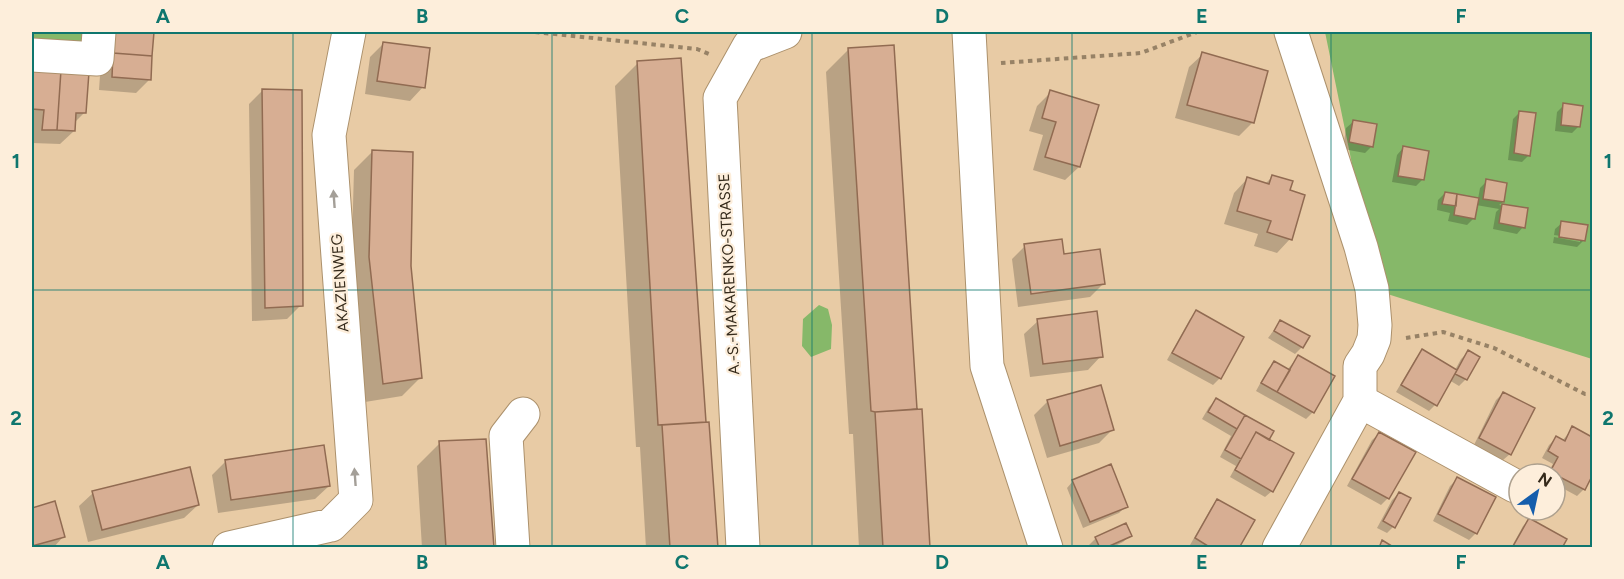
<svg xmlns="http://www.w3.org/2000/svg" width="1624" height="579" font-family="Figtree,sans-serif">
<rect width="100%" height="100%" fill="#e8cba5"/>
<path fill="#86b869" d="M32,32h56l-1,13 -55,-4z
M1325,32h267v327l-214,-68z
M819,305l9,4 4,16 -1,24 -20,8 -9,-11 1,-27z"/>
<path fill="#0003" d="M103,32h66l-3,2 -13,-1 -4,47 -13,13 -37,-3z
M384,43l39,44 -13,14 -45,-7 5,-37z
M892,47l23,364 14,137h-70l-6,-114h-4l-23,-362 23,-23z
M1203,54l50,68 -14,14 -64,-18 14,-51z
M680,60l24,363 12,125h-70l-6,-101h-4l-21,-361 23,-23z
M32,70l52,43 -10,10v8l-14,13 -28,-1z
M262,91l39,214 -14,14 -35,2 -3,-217z
M1051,92l28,75 -14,13 -32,-10 10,-35 -14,-4 8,-25z
M1564,105l15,21 -7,7 -17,-2 2,-19z
M1520,112l9,43 -7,7 -14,-2 5,-41z
M1353,122l19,24 -7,7 -22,-4 3,-21z
M1403,148l20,31 -7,7 -24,-4 5,-27z
M373,151l36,115 12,111 -19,19 -37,6 -14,-125 3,-107z
M1272,177l16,14 2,48 -13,14 -23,-7 4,-12 -34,-10 10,-31 13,-14 18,5z
M1487,181l16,21 -4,3 27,4 -3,18 -6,7 -24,-5 3,-17 3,-3 -23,-4 -2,13 -7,7 -19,-4 2,-8 -13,-3 1,-10 7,-7 33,6 2,-11z
M1562,223l22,17 -7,7 -24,-4 1,-6 26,5v-3l-26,-4 1,-6z
M1025,246l37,10 41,28 -13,13 -72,10 -6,-48z
M1197,312l45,26 -23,41 -6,6 -46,-25 23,-41z
M1038,321l63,35 -13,14 -58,7 -6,-43z
M1280,322l22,25 -7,7 -27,-16z
M1422,351l33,19 6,-11 7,-7 -2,27 -7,7 -10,-6 -14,25 -6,6 -33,-19 20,-34z
M1298,357l15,55 -7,7 -50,-28 12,-22 6,-6 13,7z
M1503,393l7,61 -7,6 -29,-15 22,-45z
M1216,400l56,32 -5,8 5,51 -7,6 -35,-20 6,-11 -16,-9 11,-21 -29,-17 7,-12z
M1048,401l64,29 -13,13 -52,15 -13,-43z
M1573,428l19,11v34l-8,16 -7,7 -22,-12v-10h-8l6,-10 -11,-6 7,-13 7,-7 6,3z
M1379,434l9,64 -7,7 -34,-19 25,-46z
M440,443l52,105h-70l-5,-82z
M226,461l103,25 -14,13 -97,14 -6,-38z
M1457,479l19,54 -7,7 -36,-19 17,-35z
M1073,481l53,25 -7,7 -36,15 -16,-40z
M93,493l105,12 -14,13 -96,24 -9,-36z
M1399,493l-6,34 -6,6 -10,-5 15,-28z
M1217,501l20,47h-44l-3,-3 21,-37z
M54,503l9,34 -10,11h-21v-39z
M1529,520l32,28h-50l12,-22z
M1130,536l-7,6 -12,6h-21l-1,-3 7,-7z"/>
<path fill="#d7ae93" stroke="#916b52" stroke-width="1.5" d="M115,32h39l-2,24 -39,-3z
M383,42l47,6 -5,40 -48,-7z
M894,45l23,364 -42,3 -4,-1 -23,-363z
M1202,52l66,19 -14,52 -67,-18z
M113,53l39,3 -1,24 -39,-3z
M681,58l25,364 -48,3 -21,-364z
M33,68l28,2 -4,60h-15l2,-20 -12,-1z
M61,70l28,2 -3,41h-10l-1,18 -18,-1z
M262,89l40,1 1,216 -38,2z
M1050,90l49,15 -19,62 -35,-10 11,-35 -14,-4z
M1563,103l20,3 -3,21 -19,-2z
M1519,111l17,2 -6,43 -16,-3z
M1353,120l24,4 -4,23 -24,-5z
M1403,146l26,5 -5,29 -26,-4z
M372,150l41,2 -2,114 11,112 -39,6 -14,-127z
M1272,175l21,6 -3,9 15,5 -13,45 -25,-8 4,-11 -34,-10 10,-34 22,7z
M1486,179l21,4 -3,19 -21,-3z
M1445,192l12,2 -1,12 -14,-2z
M1457,194l22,4 -4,21 -21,-4z
M1502,204l26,4 -3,20 -26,-5z
M1561,221l27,4 -3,16 -26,-4z
M1062,239l2,15 36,-5 5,35 -74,10 -7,-50z
M1196,310l48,27 -23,42 -49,-26z
M1097,311l6,46 -60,7 -6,-45z
M1280,320l30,16 -7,12 -29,-17z
M1422,349l35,21 -20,36 -36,-21z
M1468,350l12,7 -13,23 -12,-6z
M1298,355l37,21 -21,37 -37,-21z
M1274,361l16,9 -13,22 -16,-9z
M1101,385l13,45 -54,16 -13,-46z
M1503,392l32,16 -24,47 -32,-17z
M1216,398l29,17 -8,14 -29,-17z
M922,409l8,139h-47l-8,-136z
M1245,415l29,16 -5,9 -13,-8 -15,27 -16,-9z
M709,422l9,126h-48l-8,-123z
M1572,426l20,11v39l-7,14 -35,-18 8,-15 -10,-6 8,-15 9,5z
M1256,432l38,21 -21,39 -38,-22z
M1379,432l37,20 -27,47 -37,-20z
M486,439l8,109h-48l-7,-107z
M324,445l6,41 -99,14 -6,-40z
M1111,464l17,43 -38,15 -18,-42z
M190,467l9,38 -97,25 -10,-39z
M1457,477l39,20 -19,37 -39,-20z
M1399,492l12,6 -16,30 -12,-7z
M1217,499l38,21 -16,28h-28l-16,-10z
M55,501l10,36 -33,9v-38z
M1529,518l38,21 -5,9h-50z
M1126,523l6,13 -27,12h-5l-5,-11z
M1382,540l13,8h-16z"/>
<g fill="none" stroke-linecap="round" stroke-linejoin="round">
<g stroke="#ac916c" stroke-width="35">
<path id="minor" d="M969,32l18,334 59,182
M32,55l65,4 2,-27
M1360,401l155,85
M331,525l25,-25 -27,-365 20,-103
M229,548l102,-23
M513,548l-7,-112 17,-22
M743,548l-23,-450 29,-52 36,-14
M1279,548l81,-147v-35l8,-12 6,-15 1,-14 -3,-36 -11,-42 -70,-215"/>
</g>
<path stroke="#978266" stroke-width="4" stroke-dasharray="4.5 4.5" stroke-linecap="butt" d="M535,32l162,17 12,5
M1001,63l140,-10 56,-21
M1406,338l37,-6 51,16 91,46h7"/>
<use href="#minor" stroke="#fff" stroke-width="33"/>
</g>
<defs><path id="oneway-solid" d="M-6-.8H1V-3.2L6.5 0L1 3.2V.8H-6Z" transform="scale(1.5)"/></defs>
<g fill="#a49f98">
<use href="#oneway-solid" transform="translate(334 199) rotate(-94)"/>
<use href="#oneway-solid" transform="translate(355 477) rotate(-94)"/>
</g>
<path fill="none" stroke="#0f766e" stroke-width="1.5" stroke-opacity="0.55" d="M293,32v516M552,32v516M812,32v516M1072,32v516M1331,32v516M32,290h1560"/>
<g text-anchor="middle" stroke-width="4.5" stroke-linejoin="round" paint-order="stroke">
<g font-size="15" fill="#352a1b" stroke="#fdeedb">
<text transform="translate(729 274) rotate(-93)" y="5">A.-S.-MAKARENKO-STRASSE</text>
<text transform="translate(340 283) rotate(-94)" y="5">AKAZIENWEG</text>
</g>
</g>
<rect width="1624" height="579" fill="none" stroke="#fdeedb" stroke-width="66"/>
<g transform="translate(1537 492) rotate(33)"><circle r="28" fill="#fdeedb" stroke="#ada08e" stroke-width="1.5"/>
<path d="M0-4.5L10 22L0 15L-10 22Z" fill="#145dac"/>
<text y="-9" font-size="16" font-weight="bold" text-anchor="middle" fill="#352a1b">N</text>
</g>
<rect x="33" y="33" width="1558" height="513" fill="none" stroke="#0f766e" stroke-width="2"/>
<g font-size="20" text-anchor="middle" font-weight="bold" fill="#0f766e">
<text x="163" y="23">A</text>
<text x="422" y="23">B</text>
<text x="682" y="23">C</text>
<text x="942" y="23">D</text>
<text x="1202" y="23">E</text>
<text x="1461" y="23">F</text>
<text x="16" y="168">1</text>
<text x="1608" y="168">1</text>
<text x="16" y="425">2</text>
<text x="1608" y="425">2</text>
<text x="163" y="569">A</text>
<text x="422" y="569">B</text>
<text x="682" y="569">C</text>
<text x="942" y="569">D</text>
<text x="1202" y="569">E</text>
<text x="1461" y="569">F</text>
</g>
</svg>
